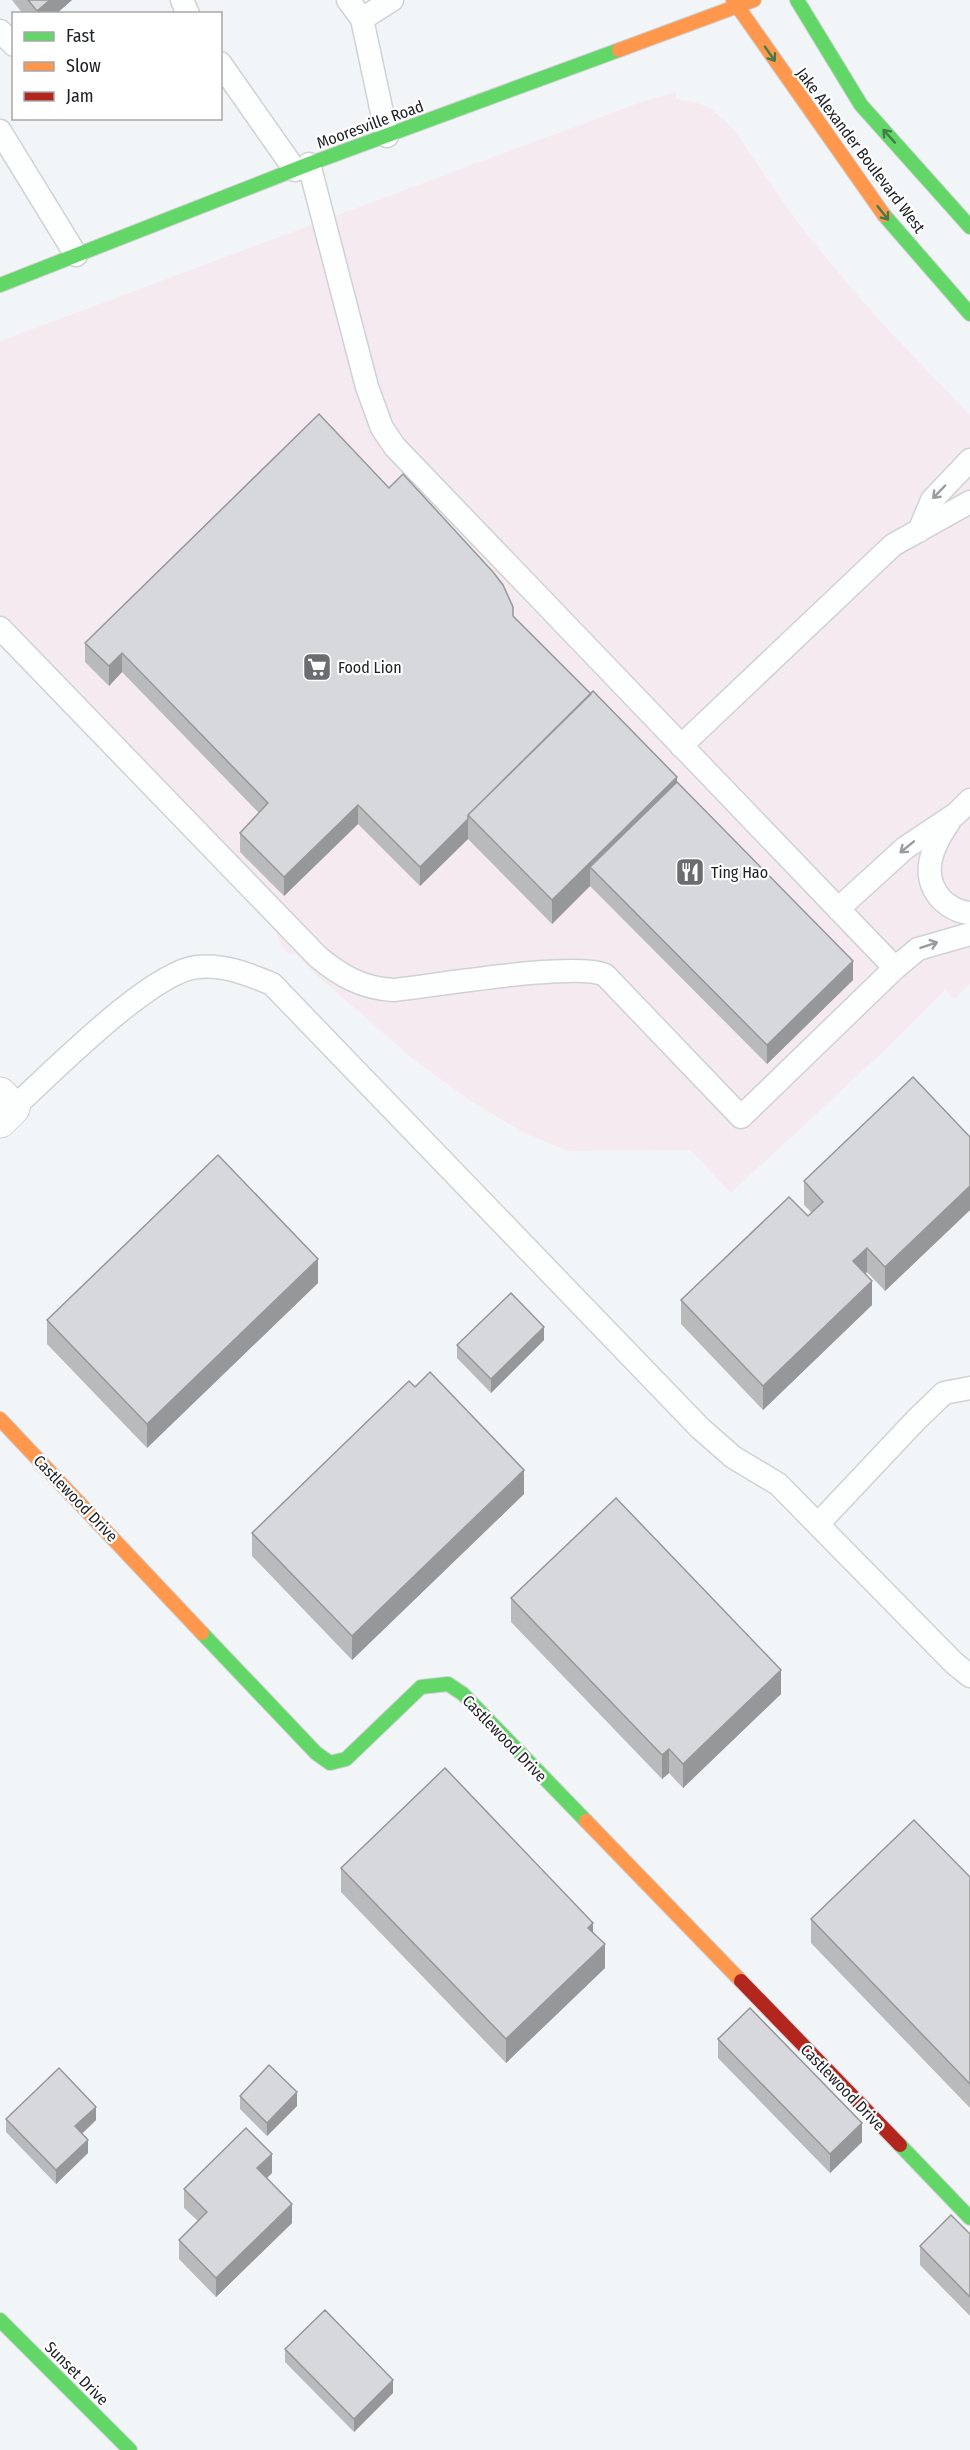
<svg xmlns="http://www.w3.org/2000/svg" width="970" height="2450" font-family="'Fira Sans Condensed',sans-serif">
<rect width="100%" height="100%" fill="#f2f5f8"/>
<path fill="#f6eaf1" d="M676,92v7l19,3 15,6 21,18 68,98 29,36 50,59 92,96v569l-16,15 -9,-9 -57,57 -157,146 -41,-43 -122,1 -44,-18 -52,-31 -59,-43 -102,-89 -15,-16h-7l-8,-7 -6,-19 -275,-284v-303l641,-239z"/>
<g fill="none" stroke-linecap="round" stroke-linejoin="round">
<g stroke="#cfd2d4" stroke-width="25">
<path id="lane" d="M182,0l6,14
M348,0l14,19 25,117
M362,19l30,-19
M0,31l14,14
M220,63l75,107
M0,131l76,124
M919,531l13,-31 38,-40
M0,628l318,329c23,19 44,31 75,33 40,-4 184,-29 212,-15l136,142 154,-149 -500,-521 -13,-19 -15,-41 -58,-223
M681,746l212,-201 77,-43
M949,822c-16,23 -30,52 -8,77 8,8 18,13 29,14
M838,909l67,-61 51,-34 14,-14
M895,968l23,-19 52,-15
M13,1108c38,-34 137,-136 184,-141 26,-3 51,7 75,17l428,444 33,29 45,27 176,179 16,13
M818,1524l99,-105 27,-26 26,-5"/>
</g>
<g stroke="#cfd2d4" stroke-width="35">
<path id="street" d="M0,1094l13,14 -13,13"/>
</g>
<g stroke="#cfd2d4" stroke-width="16">
<path id="fast" d="M797,0l64,105 109,122
M884,215l86,99
M0,285l309,-121 310,-114
M202,1633l114,120 14,10 16,-4 75,-72 27,-3 15,10 123,127
M900,2145l70,73
M0,2320l130,130"/>
</g>
<g stroke="#cfd2d4" stroke-width="16">
<path id="slow" d="M733,0l151,215
M619,50l135,-50
M0,1419l202,214
M586,1821l155,160"/>
</g>
<g stroke="#cfd2d4" stroke-width="16">
<path id="jam" d="M741,1981l159,164"/>
</g>
<use href="#lane" stroke="#fdfefe" stroke-width="22"/>
<use href="#street" stroke="#fdfefe" stroke-width="33"/>
<use href="#fast" stroke="#63d668" stroke-width="14"/>
<use href="#slow" stroke="#ff974d" stroke-width="14"/>
<use href="#jam" stroke="#b3261e" stroke-width="14"/>
</g>
<path fill="#b8babc" d="M12,0h60l-16,14h-33z
M513,616l164,166 176,198 -86,84 -177,-178 -38,38 -84,-85 -48,47 -62,-62 -74,72 -44,-44v-19l19,-20 -137,-141 -13,14 -24,-24v-19z
M970,1137v73l-85,81 -18,-19 -2,2 7,31 -109,105 -82,-86v-24l127,-84 4,-3 -8,-8v-24z
M318,1283l-171,165 -100,-104v-24z
M544,1340l-53,53 -34,-35v-13z
M524,1494l-172,166 -100,-104v-23z
M511,1598l270,96 -98,94 -14,-15 -7,6 -151,-157z
M341,1868l252,65 12,35 -99,95 -165,-171z
M970,1877v231l-159,-165v-24z
M718,2039l144,103 -32,31 -112,-115z
M240,2096l57,10 -30,30 -27,-27z
M6,2119l90,1 -14,14 6,19 -32,31 -50,-52z
M272,2173l-5,5 25,45 -76,74 -37,-38v-19l19,-19 -14,-13v-19z
M970,2234v82l-50,-51v-19z
M285,2349l108,44 -39,39 -69,-70z"/>
<path fill="#969799" d="M50,0h22l-16,14h-19v-3z
M122,653v19l-13,14v-20z
M677,777v24l-87,66v19l-38,38v-24z
M358,805v19l-74,72v-19z
M468,819v20l-48,47v-19z
M853,961v19l-86,84v-19z
M970,1186v24l-85,81v-24z
M867,1248v24l-14,13v-24z
M318,1259v24l-171,165v-24z
M872,1281v24l-109,105v-24z
M544,1327v13l-53,53v-14z
M524,1470v24l-172,166v-24z
M781,1670v24l-98,94v-24z
M669,1749v24l-7,6v-24z
M593,1923v23l-5,-18z
M605,1944v24l-99,95v-24z
M297,2092v14l-30,30v-13z
M96,2107v13l-21,20v-14z
M862,2123v19l-32,31v-19z
M88,2140v13l-32,31v-14z
M272,2154v19l-15,14v-19z
M292,2204v19l-76,74v-19z
M393,2380v13l-39,39v-13z"/>
<path fill="#d6d8db" stroke="#969799" stroke-width="1.5" d="M28,0h22l-13,11z
M319,414l70,74 14,-14 90,98 10,13 10,22v9l78,78 -123,121v4l-48,48 -62,-62 -74,72 -44,-44 28,-30 -146,-150 -13,13 -24,-23z
M593,691l84,86 -125,123 -84,-85z
M677,782l176,179 -86,84 -177,-178z
M913,1077l57,60v49l-85,81 -18,-19 -14,13 19,20 -109,105 -82,-86 108,-103 19,19 15,-14 -19,-21z
M218,1155l100,104 -171,165 -100,-104z
M511,1293l33,34 -53,52 -34,-34z
M430,1372l94,98 -172,166 -100,-103 157,-152 6,6z
M616,1498l165,172 -98,94 -14,-15 -7,6 -151,-157z
M445,1768l148,155 -5,5 17,16 -99,95 -165,-171z
M914,1820l56,57v207l-159,-165z
M750,2008l112,115 -32,31 -112,-115z
M269,2065l28,27 -30,31 -27,-27z
M59,2068l37,39 -21,19 13,14 -32,30 -50,-51z
M246,2128l26,26 -15,14 35,36 -76,74 -37,-38 28,-28 -23,-23z
M951,2215l19,19v63l-50,-51z
M325,2310l68,70 -39,39 -69,-70z"/>
<defs><path id="oneway-shaft" d="M-6 0H5M1.5-3L5.5 0L1.5 3" fill="none" stroke-width="1.6" stroke-linecap="round" stroke-linejoin="round" transform="scale(1.5)"/></defs>
<g stroke="#427c48">
<use href="#oneway-shaft" transform="translate(770 54) rotate(55)"/>
<use href="#oneway-shaft" transform="translate(889 136) rotate(-132)"/>
<use href="#oneway-shaft" transform="translate(883 213) rotate(52)"/>
</g>
<g stroke="#9a9b9d">
<use href="#oneway-shaft" transform="translate(939 492) rotate(134)"/>
<use href="#oneway-shaft" transform="translate(907 847) rotate(141)"/>
<use href="#oneway-shaft" transform="translate(929 945) rotate(-18)"/>
</g>
<defs>
<g id="supermarket-square" transform="scale(1.5)"><rect x="-9" y="-9" width="18" height="18" rx="4" fill="#6a6c70" stroke="#fff"/><path d="M-6-5.5h2.5l.6 2H6L4.5 2H-2.5L-4.4-4H-6ZM-1.5 3.2a1.3 1.3 0 1 0 .1 0ZM3 3.2a1.3 1.3 0 1 0 .1 0Z" fill="#fff"/></g>
<g id="restaurant-square" transform="scale(1.5)"><rect x="-9" y="-9" width="18" height="18" rx="4" fill="#6a6c70" stroke="#fff"/><path d="M-5-6h1v4h1v-4h1v4h1v-4h1v5L-1.5 .5V6h-2V.5L-5-1ZM5-6V6H3V1.5H1.5Q1.5-4 5-6Z" fill="#fff"/></g>
</defs>
<g fill-rule="evenodd">
<use href="#supermarket-square" x="317" y="667"/>
<use href="#restaurant-square" x="690" y="872"/>
</g>
<g text-anchor="middle" stroke-width="4.5" stroke-linejoin="round" paint-order="stroke">
<g font-size="16" fill="#212327" stroke="#fff">
<text transform="translate(370 124) rotate(-20)" y="6">Mooresville Road</text>
<text transform="translate(861 150) rotate(53)" y="6">Jake Alexander Boulevard West</text>
<text transform="translate(76 1498) rotate(46)" y="6">Castlewood Drive</text>
<text transform="translate(505 1738) rotate(46)" y="6">Castlewood Drive</text>
<text transform="translate(843 2087) rotate(46)" y="6">Castlewood Drive</text>
<text transform="translate(77 2373) rotate(45)" y="6">Sunset Drive</text>
</g>
<g font-size="16" fill="#212327" stroke="#fff" text-anchor="start">
<text x="338" y="673">Food Lion</text>
<text x="711" y="878">Ting Hao</text>
</g>
</g>
<rect x="12" y="12" width="210" height="108" fill="#ffffff" stroke="#a6a7a9" stroke-width="1.5"/>
<rect x="24" y="32" width="30" height="9" fill="#63d668" stroke="#a6a7a9" stroke-width="1.5"/>
<text x="66" y="42" font-size="18" fill="#212327">Fast</text>
<rect x="24" y="62" width="30" height="9" fill="#ff974d" stroke="#a6a7a9" stroke-width="1.5"/>
<text x="66" y="72" font-size="18" fill="#212327">Slow</text>
<rect x="24" y="92" width="30" height="9" fill="#b3261e" stroke="#a6a7a9" stroke-width="1.5"/>
<text x="66" y="102" font-size="18" fill="#212327">Jam</text>
</svg>
